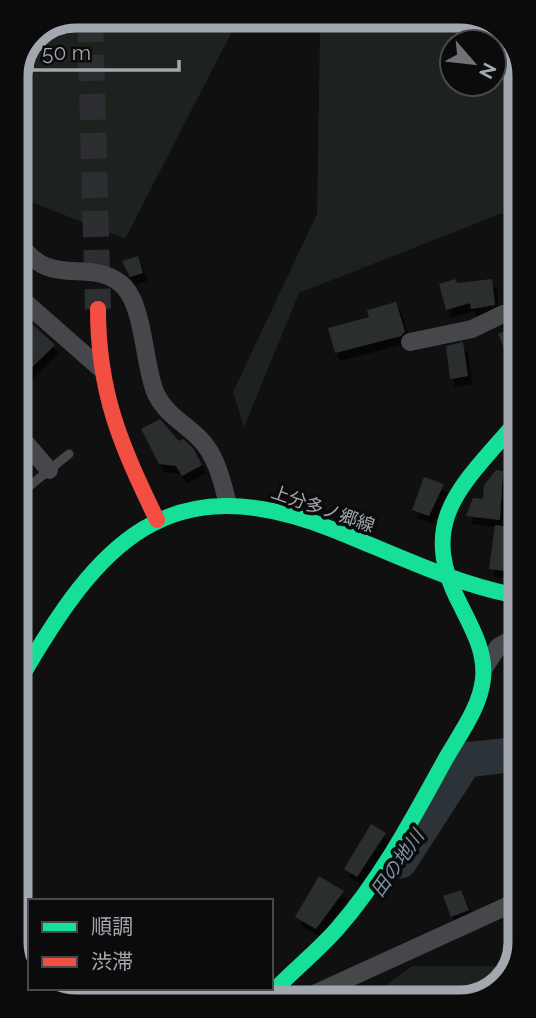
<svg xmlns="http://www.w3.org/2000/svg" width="536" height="1018" font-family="Raleway,'Noto Sans JP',sans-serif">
<defs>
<filter id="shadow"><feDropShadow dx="4.5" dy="8" stdDeviation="0" flood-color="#0009"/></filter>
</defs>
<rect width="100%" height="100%" fill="#101011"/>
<path fill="#1d221e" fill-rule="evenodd" d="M76,16h164l-115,223 -96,-38 -4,-140 32,-37z
M305,16h159l30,10 22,27v162l-16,-1 -201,79 -55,134 -11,-35 84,-178 3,-181zM494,42v42h-42v-42z
M412,966h101l-3,10 -27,22 -116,1z"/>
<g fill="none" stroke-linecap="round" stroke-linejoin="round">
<path stroke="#2c3338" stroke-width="35" d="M400,861l65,-101 54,-6
M189,1001l17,-13"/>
</g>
<path fill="#2c2d2e" filter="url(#shadow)" d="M138,256l5,17 -13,4 -8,-16z
M455,279l2,4 35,-4 3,26 -24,4 -1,-6 -24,7 -7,-26z
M396,302l9,30 -4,4 -66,17 -7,-25 41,-11 -2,-7z
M28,320l27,25 -29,28 -9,-9v-34z
M517,326v54l-19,-46z
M463,342l5,34 -18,3 -4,-33z
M160,419l19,22 4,-2 10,9 9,17 -20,11 -6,-10 -17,-2 -18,-35z
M496,470l7,1 -3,49 -34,-4 7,-18 10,1 1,-14z
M424,477l20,7 -15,32 -17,-6z
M495,525l23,3 -4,44 -25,-3z
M371,824l15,9 -29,44 -13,-8z
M319,876l25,15 -28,38 -21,-12z
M461,890l8,20 -18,7 -8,-21z"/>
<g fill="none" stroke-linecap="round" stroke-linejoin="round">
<path stroke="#2d2e31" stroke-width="26" stroke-dasharray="26 13" stroke-linecap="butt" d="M90,16l8,293"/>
<path stroke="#46474a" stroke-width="9" d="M18,488h9l42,-34"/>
<path stroke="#46474a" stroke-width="18" d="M17,239c31,52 69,18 103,44 25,19 23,82 36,111 10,21 30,30 45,46 16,17 21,42 27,64
M17,310l9,-7 74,65
M410,342l62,-13 31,-15 14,-1
M18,434l31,36
M484,668l14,-21 21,-12
M301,1000l219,-100"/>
<path stroke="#16e098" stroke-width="16" d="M19,681c79,-137 147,-218 315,-151 60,24 120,54 184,66
M265,1000c22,-25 49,-45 72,-71 44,-50 76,-111 108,-169 14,-25 35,-52 38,-81 3,-27 -11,-51 -23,-75 -45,-85 5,-121 57,-183"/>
<path stroke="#f24e42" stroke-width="16" d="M98,309c0,85 23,136 59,211"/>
</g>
<g text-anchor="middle" stroke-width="7" stroke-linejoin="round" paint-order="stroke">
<g font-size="18" fill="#a3a7b0" stroke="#0b0b0c">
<text transform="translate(323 509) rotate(19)" y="6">上分多ノ郷線</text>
</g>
<g font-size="19" font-style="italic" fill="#7d94a8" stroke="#0b0b0c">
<text transform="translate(397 863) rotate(-55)" y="7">田の地川</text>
</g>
</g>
<path d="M0 0H536V1018H0ZM76 28H460A48 48 0 0 1 508 76V942A48 48 0 0 1 460 990H76A48 48 0 0 1 28 942V76A48 48 0 0 1 76 28Z" fill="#0b0b0c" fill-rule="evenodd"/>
<path fill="none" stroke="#a3a7b0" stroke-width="9" d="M76 28H460A48 48 0 0 1 508 76V942A48 48 0 0 1 460 990H76A48 48 0 0 1 28 942V76A48 48 0 0 1 76 28Z"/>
<rect x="28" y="899" width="245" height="91" fill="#0b0b0c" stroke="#48494e" stroke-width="2"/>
<rect x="42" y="922" width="35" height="10" fill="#16e098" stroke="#48494e" stroke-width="2"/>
<text x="91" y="934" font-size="21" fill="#a3a7b0">順調</text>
<rect x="42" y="957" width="35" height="10" fill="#f24e42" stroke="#48494e" stroke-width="2"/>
<text x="91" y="969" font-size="21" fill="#a3a7b0">渋滞</text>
<g transform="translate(473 63) rotate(118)"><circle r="33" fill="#0b0b0c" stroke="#48494e" stroke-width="2"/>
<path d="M0-5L12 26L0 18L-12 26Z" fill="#707278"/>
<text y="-10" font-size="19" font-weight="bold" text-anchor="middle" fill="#a3a7b0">N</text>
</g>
<path d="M32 60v10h147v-10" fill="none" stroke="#a3a7b0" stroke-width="3.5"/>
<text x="42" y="60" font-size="21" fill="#a3a7b0" stroke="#0b0b0c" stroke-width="5" paint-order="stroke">50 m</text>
</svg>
